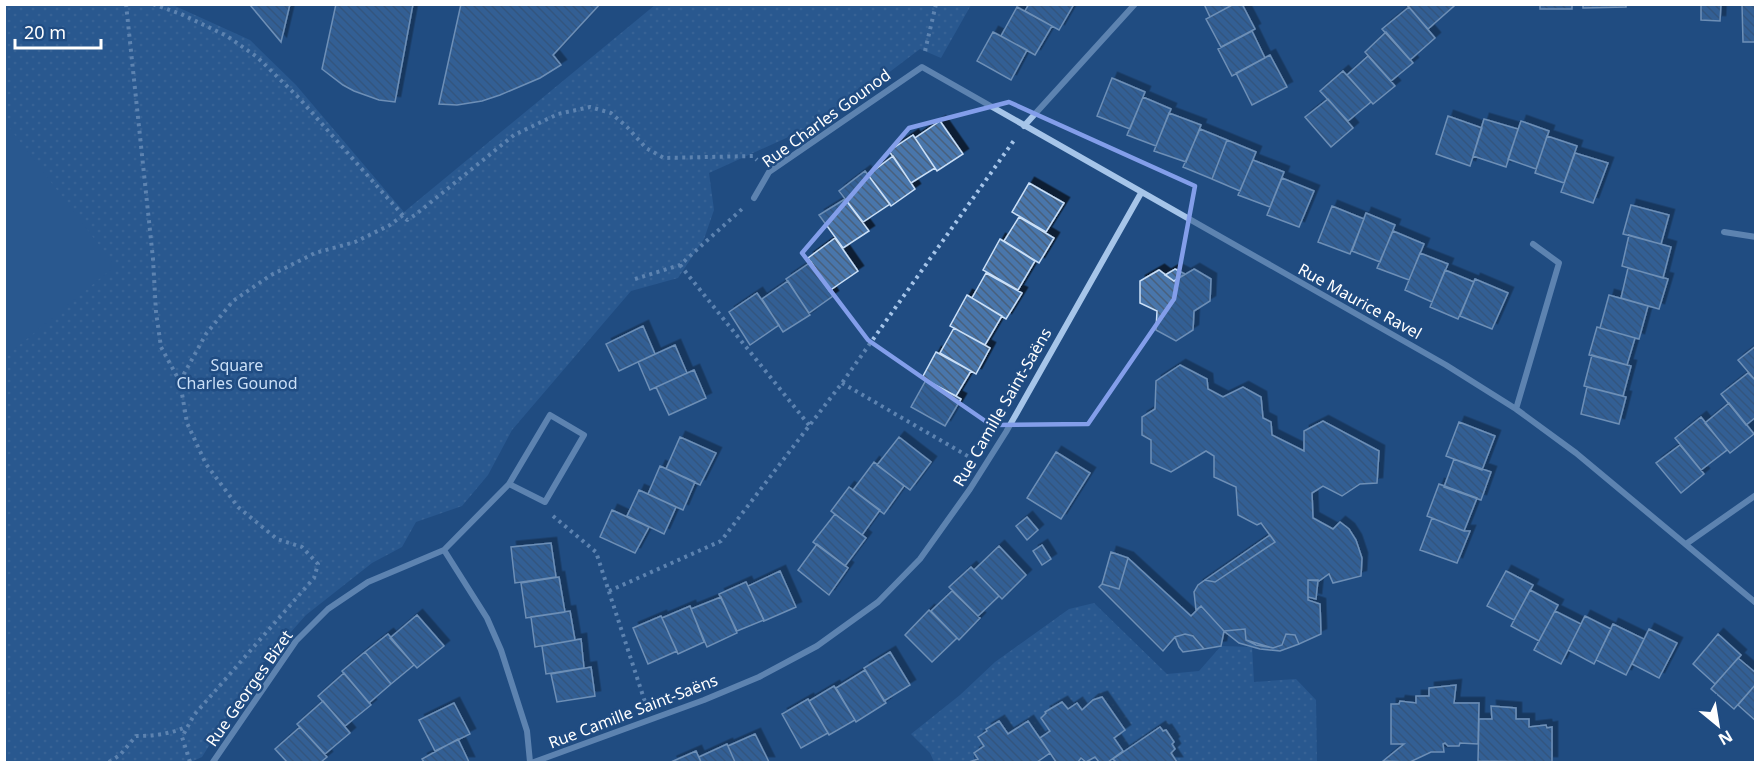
<svg xmlns="http://www.w3.org/2000/svg" width="1760" height="767" font-family="'Noto Sans',sans-serif">
<defs>
<pattern id="grass-dots" width="8" height="8" patternUnits="userSpaceOnUse" patternTransform="scale(1.5)"><rect width="8" height="8" fill="#3366a0"/><path d="M2 2h.1M6 6h.1" fill="none" stroke="#527dae" stroke-width="1.8" stroke-linecap="round"/></pattern>
<pattern id="building-back-hatch" width="6" height="6" patternUnits="userSpaceOnUse" patternTransform="scale(1.5)"><rect width="6" height="6" fill="#4876ab"/><path d="M-1 5l2 2M0 0l6 6M5-1l2 2" fill="none" stroke="#4a617c"/></pattern>
<filter id="shadow"><feDropShadow dx="5.5" dy="-5.5" stdDeviation="0" flood-color="#0009"/></filter>
</defs>
<rect width="100%" height="100%" fill="#204c82"/>
<path fill="url(#grass-dots)" d="M4,5h169l77,35 46,45 108,127 251,-207h316l-30,53 -21,-9 -94,71 -117,53 5,37 -10,29 -26,39 -47,13 -119,139 -24,45 -26,31 -46,16 -14,25 -30,16 -66,52 -53,60 -51,82 -11,5h-186z
M1094,603l73,71 32,-3 22,-25 31,1 2,35 42,-3 20,21 1,62h-140l-6,-9 3,-12 -11,-10 -40,20 -9,-13 11,-8 -23,-32 -20,12 -5,-7 -9,6 -6,-7 -17,10 -4,6 9,13 -10,7 -12,-17 -20,13 -10,-13 -12,8 -7,8 5,9 -10,7v9h-40l-4,-9 -19,-19 49,-39 35,-33 74,-53z"/>
<path fill="#3366a0" d="M5,122l110,144 -110,91h-1z"/>
<path fill="url(#building-back-hatch)" stroke="#cadff7" stroke-width="1.5" filter="url(#shadow)" d="M246,4h44l-9,38 -31,-37z
M336,4h77l-18,98 -16,-2 -25,-9 -11,-6 -21,-16z
M461,4h139l-47,51 8,10 -21,13 -40,17 -18,6 -25,4 -18,-1z
M1029,4h45l-15,26 -34,-19z
M1204,4h30l-24,13z
M1234,4h8l13,25 -34,18 -15,-28z
M1406,4h47l1,2 -26,23z
M1540,4h32v5h-32z
M1583,4h43v3l-43,1z
M1701,4h20l-1,17 -19,-1z
M1742,4h14v38h-13z
M1017,7l35,19 -17,29 -34,-19z
M1409,7l26,31 -25,22 -28,-31z
M1252,31l13,27 -33,18 -14,-27z
M993,32l34,18 -16,30 -34,-19z
M1386,32l27,31 -22,18 -26,-29z
M1270,55l17,32 -35,18 -16,-32z
M1368,56l27,30 -22,18 -26,-29z
M1343,71l28,31 -23,19 -28,-30z
M1112,78l33,14 -15,37 -33,-13z
M1143,97l28,12 -15,37 -29,-11z
M1328,99l25,29 -22,19 -26,-30z
M1169,113l32,12 -15,37 -32,-11z
M1448,116l34,12 -12,38 -34,-12z
M1484,119l34,10 -12,38 -33,-11z
M940,121l23,33 -26,17 -22,-33z
M1521,121l28,10 -13,38 -28,-10z
M1200,129l27,11 -15,39 -29,-12z
M913,135l22,33 -24,15 -22,-32z
M1547,136l30,10 -13,37 -29,-10z
M1227,140l29,12 -16,39 -28,-12z
M1575,153l33,10 -15,40 -32,-11z
M893,156l22,33 -24,17 -23,-31z
M1253,160l31,12 -14,35 -32,-12z
M865,171l25,33 -27,18 -24,-31z
M1282,178l32,13 -15,36 -32,-12z
M1029,183l35,20 -18,29 -34,-20z
M845,199l24,32 -26,17 -24,-33z
M1631,205l38,10 -8,29 -38,-10z
M1332,206l32,13 -14,35 -32,-12z
M1366,213l29,12 -15,37 -28,-11z
M1019,217l35,21 -15,25 -35,-22z
M1393,231l31,13 -15,36 -32,-12z
M1629,235l42,12 -8,31 -41,-12z
M835,238l23,33 -29,20 -21,-33z
M1000,239l35,22 -17,29 -35,-20z
M1420,253l28,11 -16,38 -27,-12z
M811,262l22,34 -24,17 -23,-34z
M1628,268l40,11 -9,30 -38,-11z
M1175,269l10,5 -11,7 -9,-6z
M1194,269l17,10 -1,22 -16,10 -1,19 -17,11 -20,-11 1,-19 -17,-8v-22l19,-11 15,11z
M1445,270l29,12 -16,37 -28,-12z
M986,273l36,20 -16,26 -34,-21z
M1475,279l33,14 -16,36 -32,-13z
M788,281l22,34 -27,17 -21,-33z
M757,293l22,32 -29,20 -21,-33z
M967,295l35,21 -17,29 -35,-19z
M1609,295l39,11 -9,33 -39,-11z
M643,326l12,28 -36,17 -13,-27z
M1597,327l38,11 -8,27 -38,-10z
M954,328l36,20 -14,26 -36,-21z
M675,345l12,28 -37,17 -12,-28z
M1756,346v35l-18,-21z
M936,352l35,19 -15,25 -34,-18z
M1592,355l39,11 -8,30 -39,-10z
M1180,365l27,14 1,10 15,8 20,-10 18,10 2,21 8,4 1,13 32,16v-20l19,-10 56,30 -2,32 -17,1 -18,12 -19,-10 -11,7 1,25 20,11 7,-7 9,7 7,11 6,18 -1,18 -28,7 -4,-9 -10,7 -11,-1v20l12,4 1,30 -22,10 -4,-9 -9,-1 -4,11 -9,3 -27,-8 -1,-11 -21,2 -23,-25 -5,4 -2,-18 4,-7 7,-5 10,2 60,-40 -14,-19 -4,2 -19,-10 -2,-28 -22,-10v-21l-8,-5 -35,21 -20,-9v-23l-9,-5v-18l13,-8 1,-28z
M694,370l12,28 -37,17 -13,-28z
M1748,373l8,8v36l-10,8 -25,-31z
M926,380l35,19 -16,27 -34,-19z
M1587,387l39,10 -7,27 -38,-10z
M1729,403l25,31 -24,19 -25,-30z
M1701,417l26,33 -26,20 -26,-32z
M1459,422l36,14 -13,34 -36,-14z
M680,437l36,16 -16,32 -34,-16z
M899,437l32,25 -21,28 -33,-25z
M1680,445l24,29 -23,19 -25,-30z
M1056,452l34,21 -29,46 -34,-21z
M1454,459l37,13 -10,28 -37,-13z
M874,462l30,24 -20,28 -31,-24z
M660,466l35,16 -12,28 -35,-16z
M1439,484l38,14 -13,33 -37,-15z
M849,487l31,23 -18,25 -31,-24z
M639,490l37,17 -12,27 -37,-18z
M612,510l37,17 -14,26 -35,-16z
M835,514l31,24 -21,28 -32,-24z
M1027,517l11,13 -11,10 -11,-14z
M1432,518l32,13h6l-13,32 -37,-13z
M1270,535l5,7 -60,40 -10,-2z
M551,543l5,34 -41,6 -4,-36z
M817,544l31,24 -19,27 -31,-25z
M1042,545l9,14 -9,6 -9,-14z
M999,546l27,29 -24,24 -28,-29z
M1111,552l17,6 -9,31 -17,-5z
M1128,558l63,58 10,-10 23,25 -3,15 -17,3 -11,-13 -8,-2 -10,3 -12,14 -64,-64 3,-3 17,5z
M971,567l28,29 -21,20 -29,-29z
M780,571l16,36 -32,14 -16,-35z
M1506,571l27,14 -19,35 -27,-14z
M559,577l6,35 -39,6 -5,-35z
M1308,580h10l-2,19 -8,-2z
M746,582l18,38 -27,11 -18,-37z
M1530,590l28,15 -19,36 -28,-15z
M952,591l28,27 -21,22 -28,-29z
M721,597l16,36 -30,14 -16,-38z
M690,606l14,36 -26,12 -16,-36z
M929,610l28,28 -25,24 -27,-27z
M570,611l5,29 -40,7 -4,-30z
M1555,611l26,13 -20,40 -27,-14z
M417,615l27,31 -27,22 -27,-30z
M661,616l16,35 -29,13 -15,-36z
M1585,616l26,13 -17,35 -26,-14z
M1613,624l31,15 -18,36 -30,-15z
M1245,629l1,11 10,5 17,3 9,-3 4,-11 9,1 4,9 -19,7 -20,-2 -21,-6 -15,-12z
M1649,629l28,14 -18,35 -27,-14z
M388,634l26,31 -23,19 -26,-32z
M1185,634l8,2 11,13 -21,3 -4,-5 -4,-10z
M1718,634l23,21 -26,29 -22,-20z
M581,639l3,29 -38,6 -4,-28z
M365,652l26,32 -22,19 -27,-32z
M890,652l20,33 -26,16 -20,-33z
M1738,658l18,15v11l-22,25 -23,-20z
M591,667l4,29 -38,6 -6,-28z
M865,670l21,33 -30,19 -20,-34z
M344,673l27,32 -26,21 -27,-30z
M1756,684v37l-18,-16z
M1456,685l-2,18h25l-1,41 -18,-1 -1,3h-11l-3,-3 -2,1 1,8h-13l-21,10 -27,-1 21,-17h-13v-40h8l1,-3 16,2v-7h13v-8z
M834,686l21,34 -26,15 -20,-34z
M1102,697l23,33 -11,8 9,13 -15,11h-9l-4,-5 -9,5 -5,-4 -3,4h-22l-16,-24 10,-7 -9,-13 5,-5 -1,-1 17,-10 6,7 9,-6 5,7 11,-10z
M808,699l20,34 -27,15 -19,-34z
M323,701l27,32 -25,21 -28,-30z
M454,703l16,31 -35,17 -16,-31z
M1491,706l25,2v11h13v8l17,-2 1,3 5,-1v35l-74,-1 1,-42h13z
M999,721l9,13 20,-13 22,32 -13,9h-68l9,-3 -4,-6 10,-7 -6,-9 9,-6 -1,-2z
M300,727l27,30 -6,5h-34l-12,-13z
M1160,727l3,4 3,-1 8,12 -2,2 3,5 -4,4 6,9h-61l-3,-3z
M755,734l14,28h-34l-7,-16z
M458,739l11,23h-45l-2,-3z
M727,744l8,18h-34l-2,-5z
M696,751l5,11h-30z"/>
<g fill="none" stroke-linecap="round" stroke-linejoin="round">
<path stroke="#a6c5e9" stroke-width="4" stroke-dasharray="3 4.5" stroke-linecap="butt" d="M126,4l27,255 3,53 5,35 19,35 7,41 19,41 32,43 39,32 25,8 16,17 -4,14 -120,137 -12,22 8,25
M153,4l28,10 46,22 30,21 42,41 108,122 8,-5 99,-80 44,-21 32,-7 21,6 16,14 19,21 18,10 89,-2 4,4
M925,51l11,-47
M680,265l129,160
M635,279l45,-14 62,-56
M180,381l26,-47 27,-33 38,-26 44,-22 40,-11 35,-17 13,-10
M842,383l129,75
M553,516l43,36 50,153
M609,591l112,-50 121,-158 173,-244
M109,762l11,-7 16,-19c17,0 34,-2 50,-9"/>
<path stroke="#a6c5e9" stroke-width="6" d="M1024,126l111,-122
M754,198l15,-26 153,-105 524,298 70,44 60,44 180,150
M1724,232l32,5
M1516,409l43,-146 -26,-19
M1686,544l70,-49
M444,550l43,68 14,32 26,81 3,31
M213,762l83,-121 32,-32 40,-27 76,-32 65,-66 41,-69 34,20 -39,67 -36,-18
M534,762l170,-62 55,-23 58,-31 61,-44 42,-43 50,-70 36,-57 135,-239"/>
</g>
<path d="M0 0H1760V767H0ZM1009,102l186,84 -21,113 -86,125 -97,1 -123,-85 -66,-87 107,-125z" fill="#204c82" fill-opacity=".55" fill-rule="evenodd"/>
<path fill="none" stroke="#839eea" stroke-width="4.5" stroke-linejoin="round" d="M1009,102l186,84 -21,113 -86,125 -97,1 -123,-85 -66,-87 107,-125z"/>
<g text-anchor="middle" stroke-width="5" stroke-linejoin="round" paint-order="stroke">
<g font-size="16" fill="#fff" stroke="#204c82">
<text transform="translate(826 118) rotate(-36)" y="6">Rue Charles Gounod</text>
<text transform="translate(1360 301) rotate(29)" y="6">Rue Maurice Ravel</text>
<text transform="translate(1002 407) rotate(-60)" y="6">Rue Camille Saint-Saëns</text>
<text transform="translate(249 688) rotate(-55)" y="6">Rue Georges Bizet</text>
<text transform="translate(633 711) rotate(-21)" y="6">Rue Camille Saint-Saëns</text>
</g>
<g font-size="16" fill="#cadff7" stroke="#204c82">
<text x="237" y="371">Square<tspan x="237" dy="18">Charles Gounod</tspan></text>
</g>
</g>
<rect width="1760" height="767" fill="none" stroke="#ffffff" stroke-width="12"/>
<g transform="translate(1718 725) rotate(150)" stroke="#204c82" stroke-width="4.5" paint-order="stroke">
<path d="M0-4.5L10 22L0 15L-10 22Z" fill="#ffffff"/>
<text y="-9" font-size="16" font-weight="bold" text-anchor="middle" fill="#ffffff">N</text>
</g>
<path d="M15 39v9h86v-9" fill="none" stroke="#ffffff" stroke-width="3"/>
<text x="24" y="39" font-size="18" fill="#ffffff" stroke="#204c82" stroke-width="4.5" paint-order="stroke">20 m</text>
</svg>
